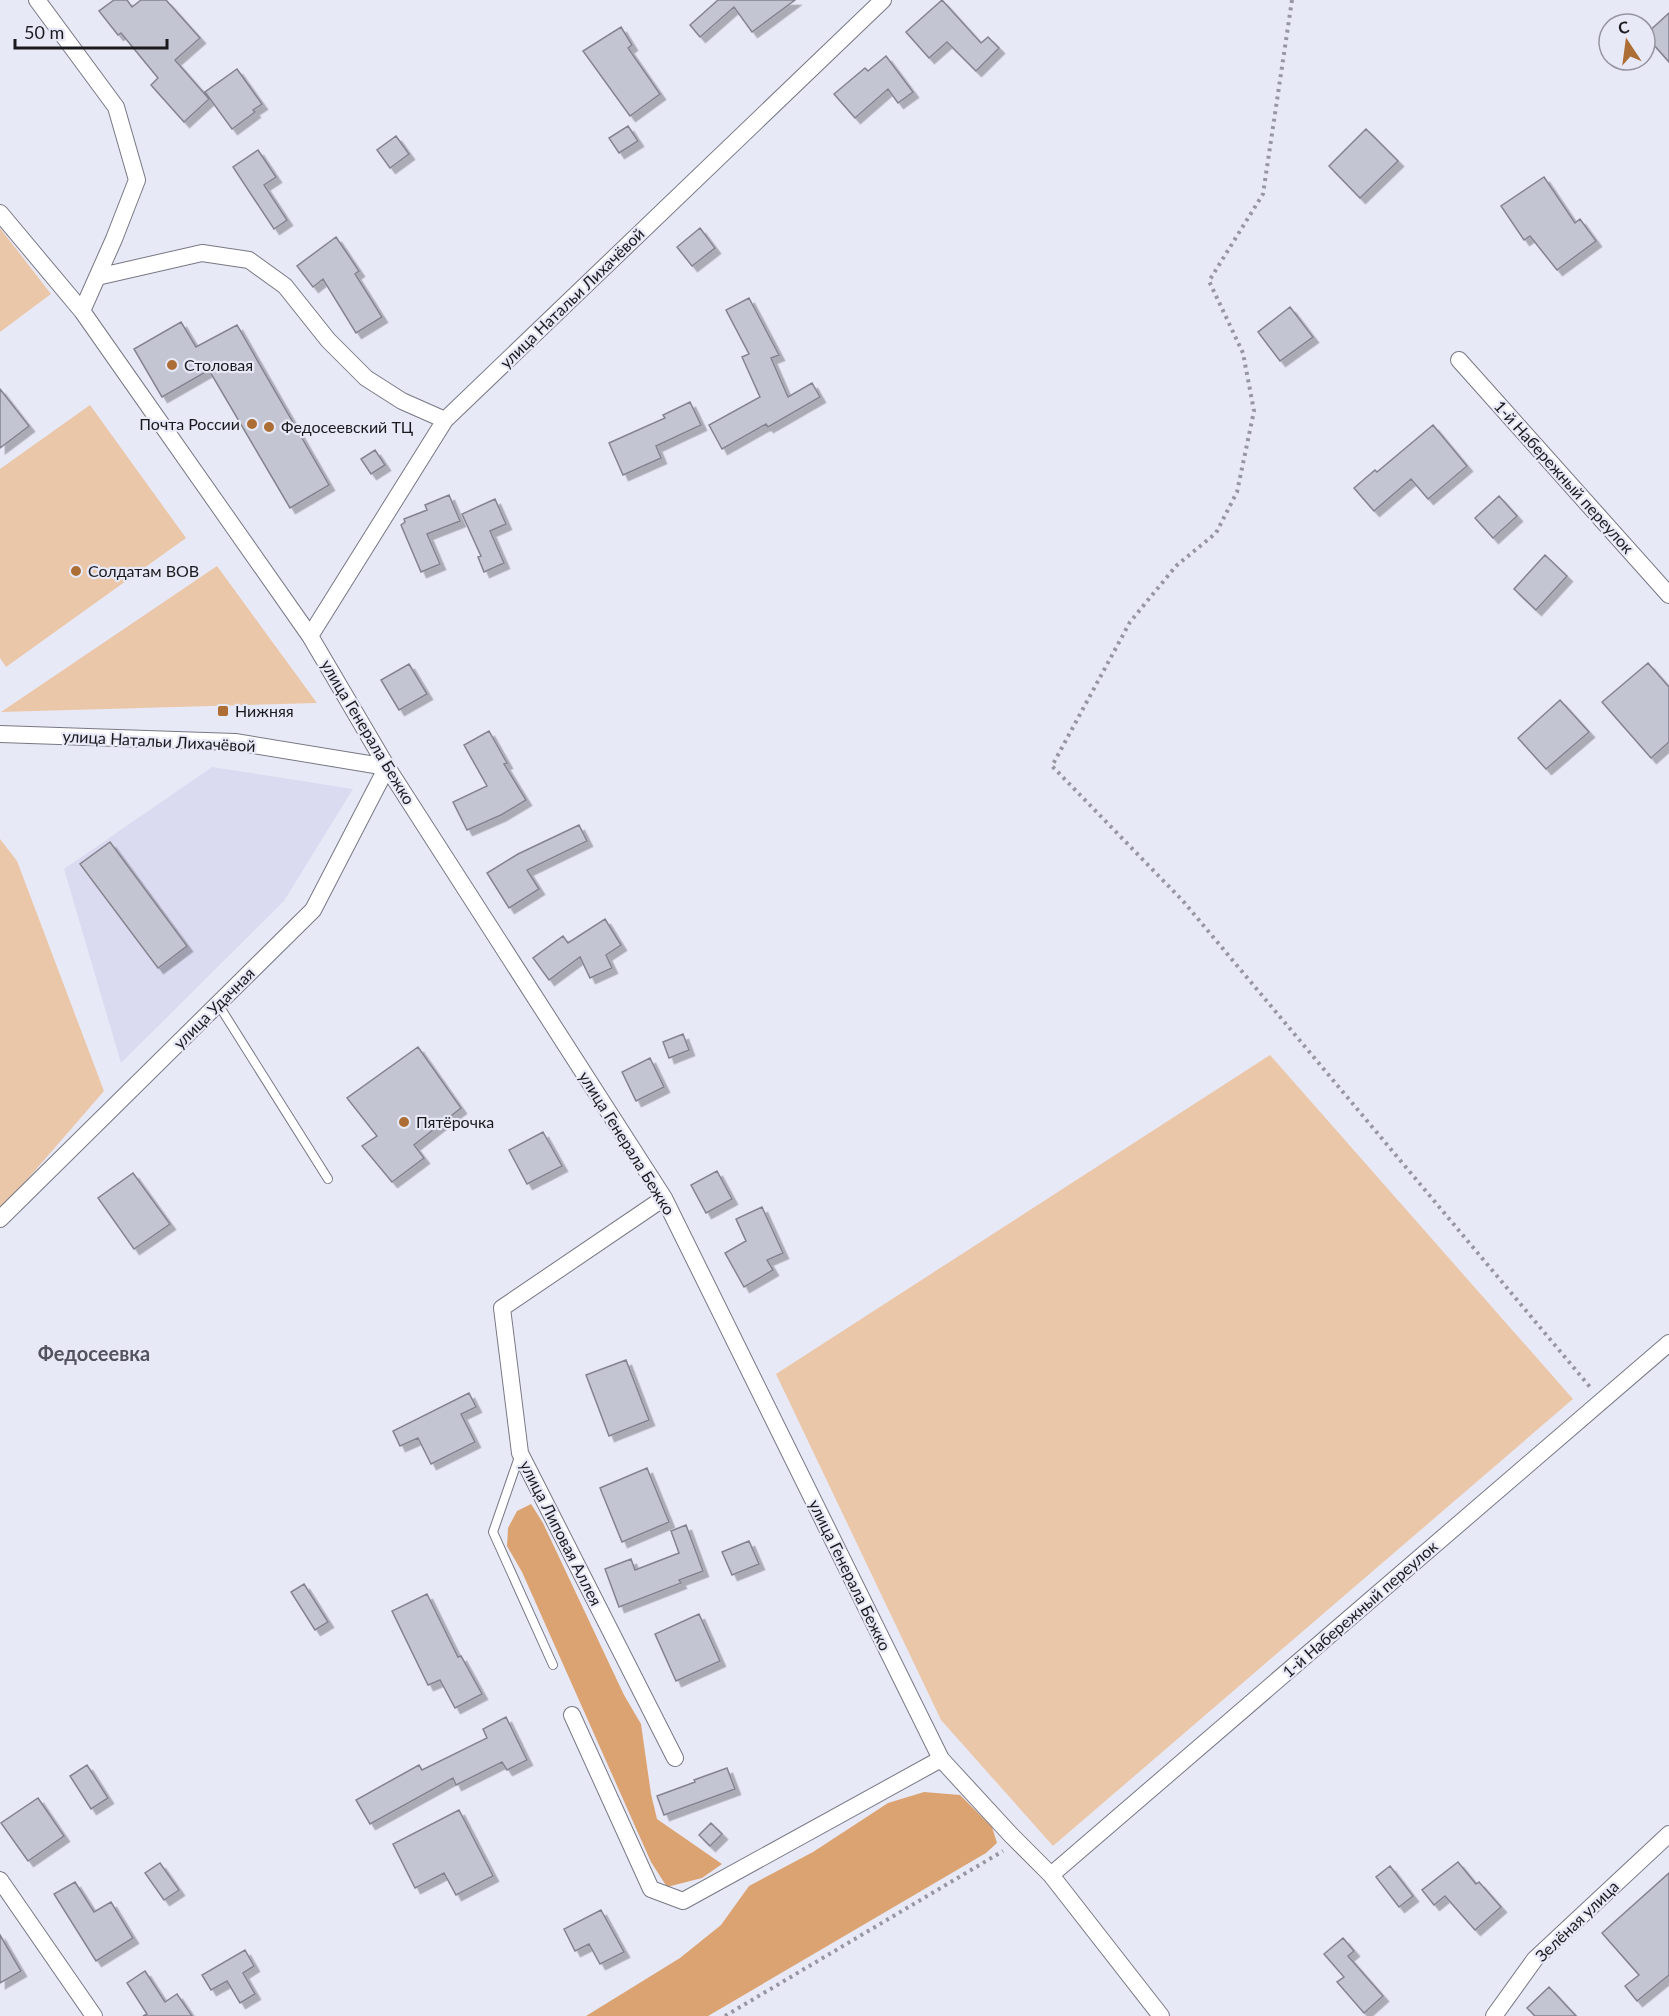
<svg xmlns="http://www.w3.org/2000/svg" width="1669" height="2016" font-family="Lato,sans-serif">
<defs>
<filter id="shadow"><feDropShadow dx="5.5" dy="5.5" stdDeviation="0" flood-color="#0004"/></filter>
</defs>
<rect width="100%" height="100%" fill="#e8e9f7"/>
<path fill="#dadbf0" d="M212,767l141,22 -69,112 -163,162 -57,-194z"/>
<path fill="#ebc7a9" d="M0,228l51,66 -51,38z
M90,405l96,133 -180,129 -6,-9v-189z
M217,566l100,137 -316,9z
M0,839l17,22 87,230 -104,120z
M1270,1055l303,344 -520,447 -112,-126 -165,-346z"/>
<path fill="#dca372" d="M531,1504l12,19 81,172 17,29 10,70 6,25 65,45 -20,14 -35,9 -16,-25 -129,-290 -15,-26 1,-18 9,-17z
M924,1792l36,3 32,32 5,16 -11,10 -278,163h-122l94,-58 41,-33 28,-39 64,-34 75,-49z"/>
<path fill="#c4c5d2" stroke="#848491" stroke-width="1.5" filter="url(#shadow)" d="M114,0h13l5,7 9,-7h25l34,38 -25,22 34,39 -25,23 -33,-37 7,-7 -37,-45 -3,2 -19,-24z
M718,0h77l-43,32 -18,-25 -34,30 -10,-12z
M942,0l39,43 7,-6 11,11 -23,23 -29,-29 -18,16 -23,-26z
M1669,13v49l-24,-27z
M621,27l11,18 -4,3 32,46 -30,22 -47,-65z
M886,56l27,36 -15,11 -10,-14 -33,29 -21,-24 31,-26 3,3z
M237,69l25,35 -9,6 2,2 -23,17 -27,-37z
M628,126l10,15 -19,12 -10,-15z
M1366,129l32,32 -38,37 -31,-32z
M396,136l13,18 -19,14 -13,-18z
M258,150l18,27 -12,8 23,35 -13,9 -41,-62z
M1544,177l31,46 5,-4 16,22 -39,29 -27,-34 -6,4 -23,-34z
M700,228l15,20 -23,18 -15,-19z
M336,237l23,34 -4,3 27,43 -26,16 -33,-54 -10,8 -16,-21z
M749,298l30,57 -8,3 17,39 24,-14 8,14 -52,30 -2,-3 -44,25 -13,-24 51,-28 -18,-40 7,-3 -23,-44z
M1290,307l23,30 -33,24 -22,-29z
M181,322l15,25 41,-22 92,160 -39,23 -81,-138 -47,27 -28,-48z
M0,389l29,37 -29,22z
M690,402l11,23 -45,21 5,12 -38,17 -14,-32 56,-25 -2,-3z
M1433,425l34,41 -39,33 -17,-20 -37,32 -20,-23 21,-18 2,2z
M375,450l10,15 -14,9 -10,-15z
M449,495l11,26 -33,13 13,30 -19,8 -20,-47 4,-3 -1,-3 23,-9 -2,-5z
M1499,496l18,20 -24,22 -18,-20z
M495,499l11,25 -16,7 14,32 -20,9 -6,-15 3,-1 -19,-42z
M1545,555l22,21 -31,34 -22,-21z
M1648,663l21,24v55l-18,16 -49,-56z
M409,664l18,30 -28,16 -18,-30z
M1560,700l29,32 -43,37 -28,-31z
M489,731l18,32 -3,1 22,36 -25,15 -34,15 -14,-28 34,-16 -23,-41z
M579,825l8,16 -60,29 12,19 -30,19 -22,-35 31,-19z
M110,842l77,104 -29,22 -78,-104z
M605,919l16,26 -15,10 6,13 -22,10 -10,-21 -31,23 -16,-22 30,-22 5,7z
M683,1034l6,16 -20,8 -6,-16z
M418,1047l43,61 -47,37 10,13 -32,24 -30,-36 15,-10 -30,-38z
M650,1058l14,29 -28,14 -14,-29z
M543,1132l19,34 -35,18 -18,-34z
M717,1171l15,28 -26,14 -15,-28z
M133,1173l37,51 -36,25 -36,-51z
M762,1207l21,46 -16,7 6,10 -29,17 -19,-34 21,-12 -10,-22z
M626,1360l23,60 -40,16 -23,-61z
M469,1393l7,14 -15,7 14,28 -44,22 -13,-26 -18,8 -7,-15z
M647,1468l22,54 -47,20 -22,-54z
M686,1525l17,46 -24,9 2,3 -62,24 -14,-38 26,-10 4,11 44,-17 -8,-22z
M749,1541l10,23 -27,11 -10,-23z
M304,1584l24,38 -13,8 -24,-38z
M427,1594l31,63 3,-1 21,38 -27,14 -15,-28 -12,5 -36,-74z
M699,1614l21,47 -44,20 -21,-47z
M506,1717l21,43 -20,10 -5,-8 -46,23 -3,-7 -83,46 -14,-24 63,-35 3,5 65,-32 -4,-9z
M87,1765l21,33 -17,11 -21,-33z
M727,1768l8,21 -71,26 -7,-19 38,-14 -1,-2z
M38,1798l26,38 -36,25 -27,-38z
M459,1810l34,66 -37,19 -12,-22 -29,15 -22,-44z
M711,1823l11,11 -12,12 -11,-11z
M1458,1862l18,22 3,-2 22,25 -26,23 -30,-34 -11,9 -12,-15z
M160,1863l19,27 -15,10 -19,-27z
M1390,1866l23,30 -14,11 -23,-30z
M1669,1873v102l-32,26 -12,-15 14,-11 -37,-42z
M75,1882l19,30 17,-10 22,36 -37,23 -42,-67z
M601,1910l23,42 -24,12 -11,-20 -14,7 -11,-22z
M0,1935l21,36 -21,12z
M1343,1938l11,13 -6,5 35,40 -19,17 -27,-31 7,-5 -20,-23z
M245,1950l9,16 -11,7 12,21 -15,9 -13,-22 -16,9 -9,-15z
M145,1971l20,31 12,-8 15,22h-49l4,-2 -20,-31z
M1549,1987l27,29h-41l-8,-8z"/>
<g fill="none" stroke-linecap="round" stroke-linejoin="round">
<g stroke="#787885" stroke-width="10">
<path id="lane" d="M218,1004l110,175
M520,1454l-27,78 60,133"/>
</g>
<g stroke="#787885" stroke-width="18">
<path id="street" d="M37,0l79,107 21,73 -23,59 -32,72
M0,213l82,98 228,325 77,131 277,431 277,561 70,76 40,40 110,141
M97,277l105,-24 47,7 36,26 43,54 38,38 36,23 43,19
M1459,360l210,235
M310,636l135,-216 438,-420
M0,734l235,8 152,25 -74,143 -313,309
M664,1198l-162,110 18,145 155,305
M572,1715l79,174 32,12 258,-142
M1051,1875l618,-532
M0,1880l94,136
M1494,2016l41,-57 134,-125"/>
</g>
<path stroke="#9797a1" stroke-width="4" stroke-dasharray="3 4.5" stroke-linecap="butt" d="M1292,0l-29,194 -54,87 34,72 11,58 -17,81 -21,41 -40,33 -46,56 -78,144 131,135 407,486
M725,2016l278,-165"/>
<use href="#lane" stroke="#fff" stroke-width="8"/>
<use href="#street" stroke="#fff" stroke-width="16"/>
</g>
<g fill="#ac6e34" stroke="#e8e9f7" stroke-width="2">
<circle cx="172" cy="365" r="6"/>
<circle cx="252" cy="424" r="6"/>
<circle cx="269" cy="427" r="6"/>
<circle cx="76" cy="571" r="6"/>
<rect x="217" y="705" width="12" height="12" rx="3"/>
<circle cx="404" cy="1122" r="6"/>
</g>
<g text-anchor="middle" stroke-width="4.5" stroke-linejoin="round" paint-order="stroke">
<g font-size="16" fill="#1a1a1e" stroke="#e8e9f7">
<text transform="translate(572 298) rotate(-44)" y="6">улица Натальи Лихачёвой</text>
<text transform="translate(1564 477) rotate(48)" y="6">1-й Набережный переулок</text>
<text transform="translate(368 732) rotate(59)" y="6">улица Генерала Бежко</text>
<text transform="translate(159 741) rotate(3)" y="6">улица Натальи Лихачёвой</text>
<text transform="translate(214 1008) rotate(-45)" y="6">улица Удачная</text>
<text transform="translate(627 1143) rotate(58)" y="6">улица Генерала Бежко</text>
<text transform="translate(561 1533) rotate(63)" y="6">улица Липовая Аллея</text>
<text transform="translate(850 1575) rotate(64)" y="6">улица Генерала Бежко</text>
<text transform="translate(1360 1609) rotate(-41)" y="6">1-й Набережный переулок</text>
<text transform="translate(1577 1921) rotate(-44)" y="6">Зелёная улица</text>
</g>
<g font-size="16" fill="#1a1a1e" stroke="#e8e9f7" text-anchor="start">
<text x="184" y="371">Столовая</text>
<text x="240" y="430" text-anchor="end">Почта России</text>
<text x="281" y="433">Федосеевский ТЦ</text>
<text x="88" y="577">Солдатам ВОВ</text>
<text x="235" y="717">Нижняя</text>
<text x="416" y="1128">Пятёрочка</text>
</g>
<g font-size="20" font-weight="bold" fill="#53535e" stroke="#e8e9f7">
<text x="94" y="1361">Федосеевка</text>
</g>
</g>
<g transform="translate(1627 42) rotate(347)"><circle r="28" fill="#e8e9f7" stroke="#9696a0" stroke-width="1.5"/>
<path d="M0-4.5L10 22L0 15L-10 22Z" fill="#ac6e34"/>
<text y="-9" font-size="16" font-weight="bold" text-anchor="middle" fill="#1a1a1e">С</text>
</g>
<path d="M15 39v9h152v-9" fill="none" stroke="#1a1a1e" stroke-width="3"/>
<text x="24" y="39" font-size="18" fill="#1a1a1e" stroke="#e8e9f7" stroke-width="4.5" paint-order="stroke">50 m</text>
</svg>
